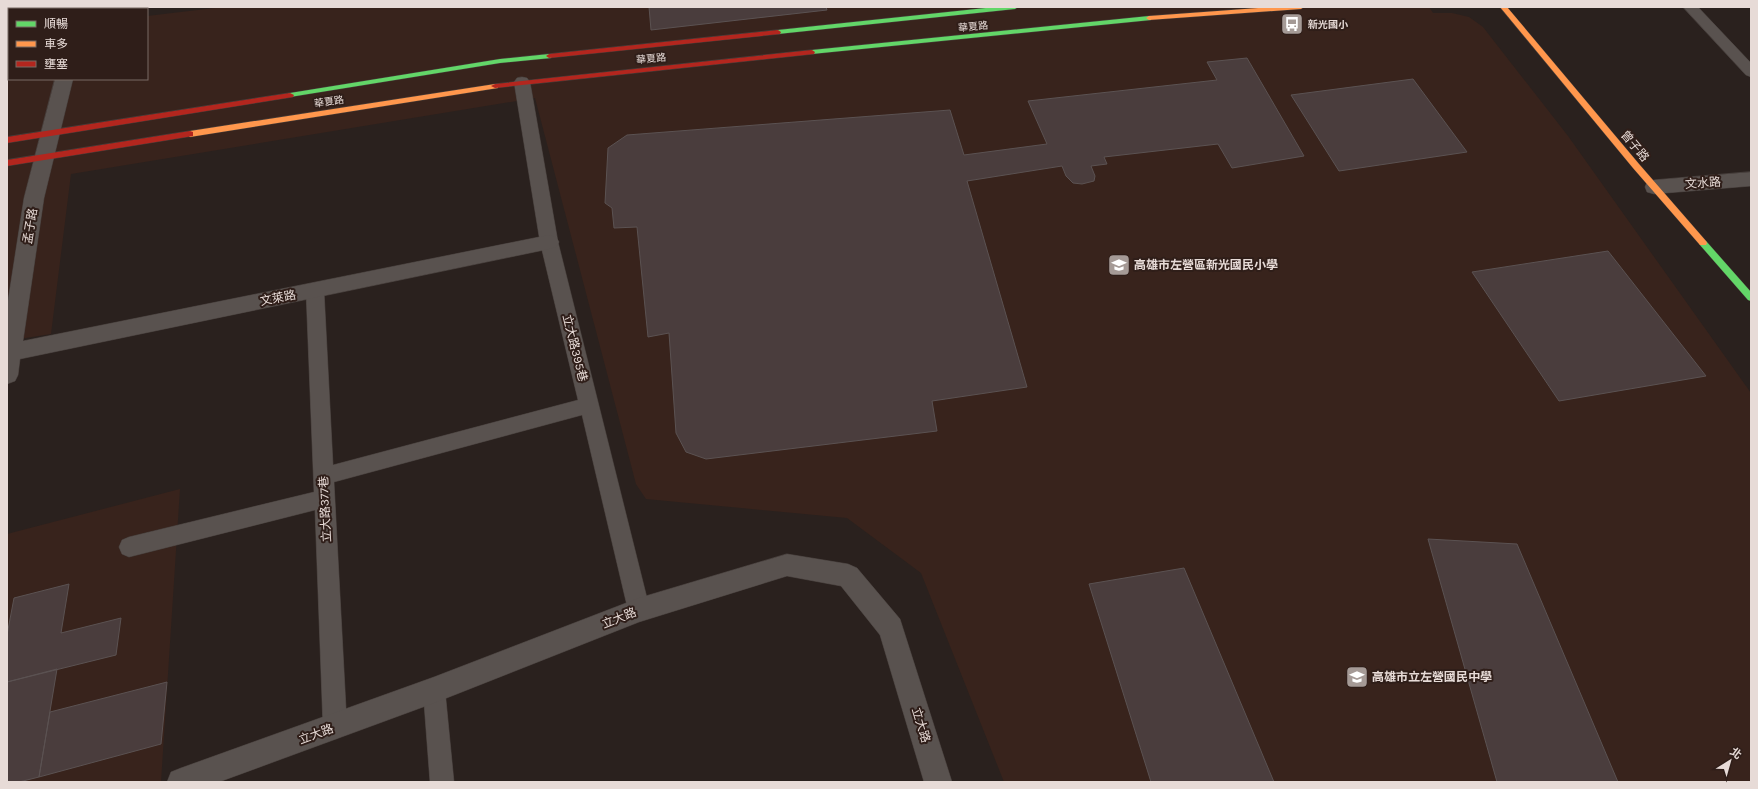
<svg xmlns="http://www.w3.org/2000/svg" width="1758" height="789" font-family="Karla,'Noto Sans TC',sans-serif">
<rect width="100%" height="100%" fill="#2a211e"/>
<path fill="#38231c" d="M223,7h1206l4,6h19l17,4 14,10 85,109 183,257v389h-747l-83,-209 -74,-55 -201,-19 -10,-15 -101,-386 -464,76 -20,160 -44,7v-283h2v21h138v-63z
M180,489l-19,293h-154v-248z"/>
<path fill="#4a3d3d" stroke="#5b5252" d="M649,7h177l1,3 -176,20z
M1247,58l57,98 -72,12 -14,-24 -114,13 3,7 -16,2 4,10 -1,5 -12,3 -9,-1 -7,-7 -4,-10 -95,15 60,206 -95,14 5,30 -231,28 -20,-7 -10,-19 -7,-100 -21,4 -11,-110 -23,1 -2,-20 -7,-5 3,-55 19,-13 323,-25 14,45 83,-11 -19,-43 189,-21 -10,-18z
M1413,79l54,73 -128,19 -48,-76z
M1608,251l98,125 -147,25 -87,-129z
M1428,539l89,5 101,238h-121z
M1184,568l90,214h-123l-62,-198z
M69,584l-8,49 60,-15 -5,37 -109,27v-47l7,-37z
M57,669l-18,108 -20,5h-12v-100z
M167,682l-6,62 -122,33 11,-65z"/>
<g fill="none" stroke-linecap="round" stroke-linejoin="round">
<g stroke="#453d3a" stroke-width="1">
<path id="lane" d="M1683,7h15l53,56v14l-5,-2z
M7,20h2v10h-2z
M522,77l5,1 3,4 28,160 92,368 -3,7 -8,3 -8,-3 -3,-7 -46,-195 -248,67 13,245 -4,8 -8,4 -8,-4 -4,-8 -8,-217 -186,47 -7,-3 -3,-7 3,-7 7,-3 185,-45 -8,-201 3,-5 6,-2 6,2 3,5 9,174 245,-65 -38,-158 -26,-160 3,-4z
M434,679l8,3 3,8 9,92h-24l-7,-92 3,-8z"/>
</g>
<g stroke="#453d3a" stroke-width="1">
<path id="street" d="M75,7h16v2h-16z
M55,79h18l-29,119 -21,143 526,-106 7,2 3,5 -3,5 -7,2 -529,110 -2,16 -3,6 -8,3v-77l17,-109z
M1751,172v14l-97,8 -7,-2 -2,-5 2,-5 7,-2z
M787,554l61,10 9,4 43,51 52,163h-28l-44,-147 -39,-49 -54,-10 -148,46 -205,81 -215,79h-52l4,-10 10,-4 253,-91 205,-79z"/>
</g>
<g stroke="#453d3a" stroke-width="1">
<path id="fast" d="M995,7h23l-3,2 -237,25 -3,-2 3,-2z
M1149,16h2v4l-339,34 -3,-2 3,-2z
M549,54l3,2 -1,2 -51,5 -210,34 -4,-2 4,-2 210,-34z
M1703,240l3,1 45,51v9l-3,-1 -48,-55 -1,-2z"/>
</g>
<g stroke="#453d3a" stroke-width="1">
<path id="slow" d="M1272,7h32l-3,2 -152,11 -3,-2 3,-2z
M1500,7h7l132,157 67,77 1,2 -1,2h-6l-67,-77z
M495,84h3v4l-308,49 -4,-3 4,-3z"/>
</g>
<g stroke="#453d3a" stroke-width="1">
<path id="jam" d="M778,30l3,2 -1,2 -231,24 -3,-2 3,-2z
M812,50l3,2 -1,2 -319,34 -4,-2 4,-2z
M290,93l4,2 -1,2 -286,46v-6z
M190,131l3,1v4l-186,30v-6z"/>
</g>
<use href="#lane" fill="#59524f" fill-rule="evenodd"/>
<use href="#street" fill="#59524f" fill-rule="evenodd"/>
<use href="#fast" fill="#63d668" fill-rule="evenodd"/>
<use href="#slow" fill="#ff974d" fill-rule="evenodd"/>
<use href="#jam" fill="#b3261e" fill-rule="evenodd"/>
</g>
<defs>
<g id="bus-square" transform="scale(1.15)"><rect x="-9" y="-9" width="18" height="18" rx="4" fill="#a59a96" stroke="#2f1e19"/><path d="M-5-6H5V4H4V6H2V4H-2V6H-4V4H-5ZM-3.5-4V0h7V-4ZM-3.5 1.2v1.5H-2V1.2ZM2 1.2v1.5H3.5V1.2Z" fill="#fff"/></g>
<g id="school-square" transform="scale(1.15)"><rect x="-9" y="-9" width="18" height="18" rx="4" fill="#a59a96" stroke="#2f1e19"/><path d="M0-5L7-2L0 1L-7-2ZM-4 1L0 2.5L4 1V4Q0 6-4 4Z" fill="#fff"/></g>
</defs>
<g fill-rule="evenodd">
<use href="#bus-square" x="1292" y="24"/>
<use href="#school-square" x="1119" y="265"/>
<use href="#school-square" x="1357" y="677"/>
</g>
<g text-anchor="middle" stroke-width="4" stroke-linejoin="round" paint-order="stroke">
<g font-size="10" font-weight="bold" fill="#e7dbd7" stroke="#2f1e19" text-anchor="start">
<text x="1308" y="28">新光國小</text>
</g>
<g font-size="10" fill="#e7dbd7" stroke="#2f1e19">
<text transform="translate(973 26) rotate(-6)" y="4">華夏路</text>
<text transform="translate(651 58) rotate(-6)" y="4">華夏路</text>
<text transform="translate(329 101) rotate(-9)" y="4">華夏路</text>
</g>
<g font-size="12" fill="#e7dbd7" stroke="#2f1e19">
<text transform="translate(1635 146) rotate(50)" y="4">曾子路</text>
<text transform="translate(1703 183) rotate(-4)" y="4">文水路</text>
<text transform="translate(30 226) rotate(-81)" y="4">孟子路</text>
<text transform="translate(278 298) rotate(-11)" y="4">文萊路</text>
<text transform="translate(575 348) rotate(76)" y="4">立大路395巷</text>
<text transform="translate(325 509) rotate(-93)" y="4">立大路377巷</text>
<text transform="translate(619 618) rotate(-21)" y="4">立大路</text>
<text transform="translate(921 725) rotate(73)" y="4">立大路</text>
<text transform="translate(316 734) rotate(-20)" y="4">立大路</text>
</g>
<g font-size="12" font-weight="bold" fill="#e7dbd7" stroke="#2f1e19" text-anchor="start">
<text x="1134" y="269">高雄市左營區新光國民小學</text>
<text x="1372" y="681">高雄市立左營國民中學</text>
</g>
</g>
<rect width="1758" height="789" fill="none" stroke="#e7dbd7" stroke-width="16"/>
<rect x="8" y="8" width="140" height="72" fill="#2f1e19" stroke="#796a65"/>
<rect x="16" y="21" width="20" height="6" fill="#63d668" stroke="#796a65"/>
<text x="44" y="28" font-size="12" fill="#e7dbd7">順暢</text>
<rect x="16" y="41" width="20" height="6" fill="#ff974d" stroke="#796a65"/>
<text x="44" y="48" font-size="12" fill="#e7dbd7">車多</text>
<rect x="16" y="61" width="20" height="6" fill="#b3261e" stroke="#796a65"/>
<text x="44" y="68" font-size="12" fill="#e7dbd7">壅塞</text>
<g transform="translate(1730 761) rotate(37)" stroke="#2f1e19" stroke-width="3" paint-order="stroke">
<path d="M0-3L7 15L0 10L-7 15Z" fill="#e7dbd7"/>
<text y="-6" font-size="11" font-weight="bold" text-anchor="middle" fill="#e7dbd7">北</text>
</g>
</svg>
